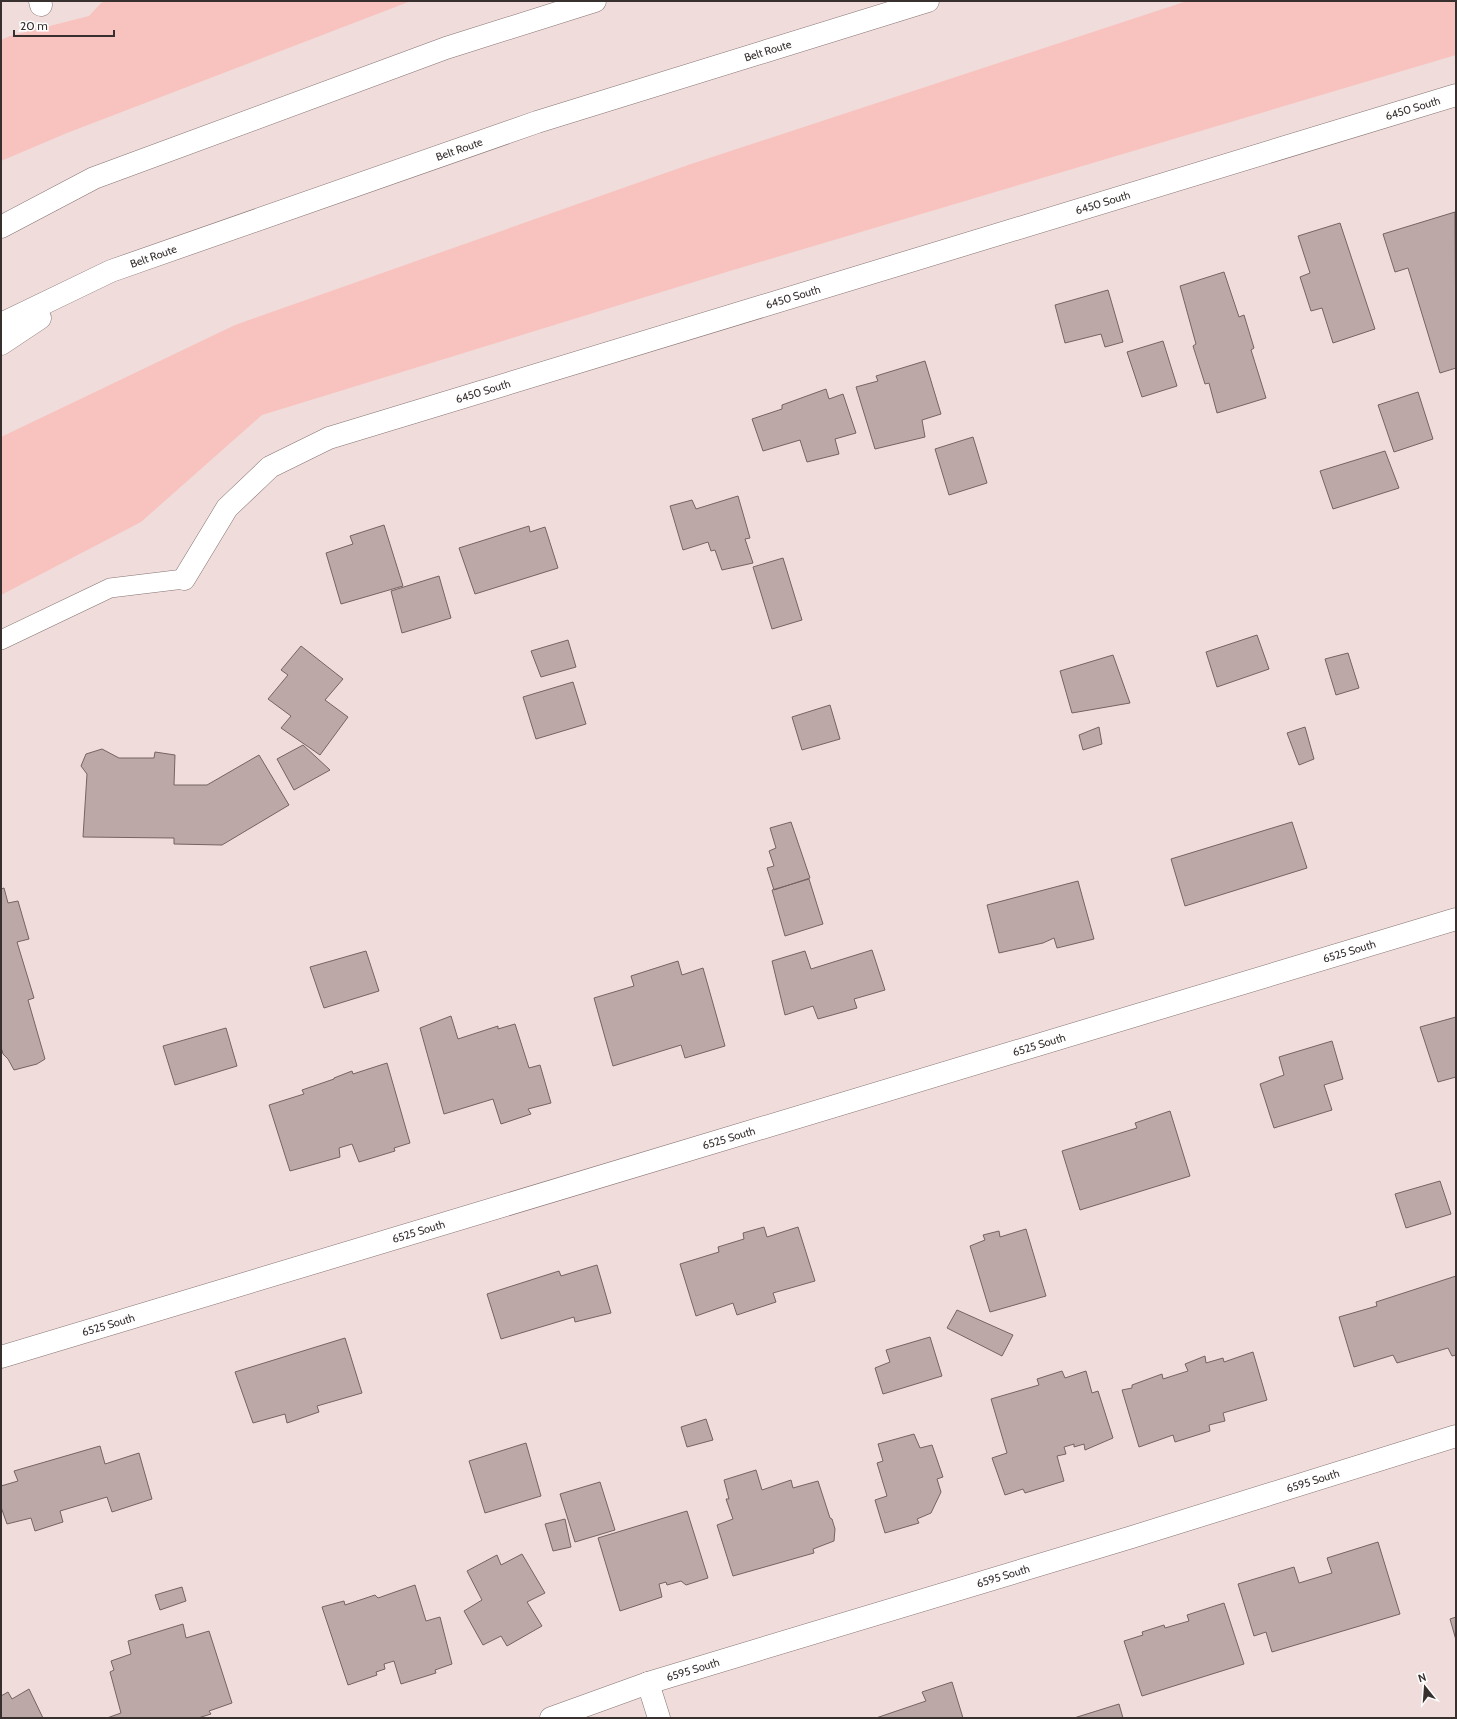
<svg xmlns="http://www.w3.org/2000/svg" width="1457" height="1719" font-family="Cabin,sans-serif">
<rect width="100%" height="100%" fill="#f0dcda"/>
<path fill="#f8c3bf" d="M106,1h305l-344,132 -66,28v-121l9,-4 79,-20 12,-13z
M1187,1h269v54l-723,215 -471,145 -121,107 -140,73v-158l234,-112 456,-161z"/>
<path fill="#bca9a7" stroke="#756462" d="M1455,212l1,156 -16,5 -32,-105 -13,4 -12,-38z
M1340,223l35,106 -42,14 -11,-35 -11,3 -11,-34 10,-4 -12,-37z
M1224,272l15,45 5,-2 10,33 -3,2 15,48 -49,15 -8,-30 -4,1 -12,-38 3,-2 -16,-58z
M1108,290l15,52 -18,5 -4,-13 -36,9 -10,-38z
M1163,341l14,45 -35,11 -15,-45z
M925,361l16,53 -19,6 3,17 -50,12 -19,-62 22,-6 -2,-5z
M826,389l3,10 14,-5 13,39 -21,6 4,15 -32,8 -7,-22 -37,11 -11,-32 30,-10v-4z
M1418,392l15,47 -39,13 -16,-47z
M973,437l14,46 -38,12 -14,-46z
M1385,451l14,37 -66,21 -13,-38z
M738,496l12,42 -5,1 8,24 -31,7 -7,-20 -4,1 -3,-9 -25,8 -13,-44 22,-6 4,9z
M384,525l19,61 -62,18 -15,-51 27,-9 -3,-8z
M529,526l1,6 15,-5 13,41 -83,26 -16,-46z
M783,558l19,62 -30,9 -19,-62z
M439,576l12,42 -49,15 -11,-42z
M1257,635l12,34 -52,18 -11,-35z
M568,640l8,27 -35,10 -10,-26z
M301,646l42,33 -18,21 23,17 -28,38 -39,-27 10,-12 -23,-17 20,-24 -7,-5z
M1348,653l11,35 -23,7 -11,-36z
M1113,655l17,48 -58,10 -12,-42z
M573,682l13,42 -50,15 -13,-42z
M830,705l10,34 -38,11 -10,-33z
M1099,727l3,17 -19,6 -4,-15z
M1305,727l9,32 -15,6 -12,-32z
M303,745l27,25 -36,20 -17,-31z
M102,749l17,9h35l1,-6 20,3 -1,30h33l52,-30 30,50 -67,40 -48,-1v-6l-91,-1 4,-63 -6,-8 5,-12z
M791,822l19,56 -36,12 -7,-22 7,-2 -5,-15 7,-3 -6,-20z
M1292,822l15,46 -122,38 -14,-47z
M809,879l14,45 -38,12 -13,-46z
M1078,881l16,58 -37,9 -3,-10 -11,5 -44,10 -12,-48z
M4,888l4,15 10,-2 11,38 -12,3 17,56 -6,2 17,59 -8,5 -23,6 -6,-11 -5,-5 -2,-7v-158z
M872,950l13,40 -31,9 3,9 -39,11 -5,-13 -28,9 -13,-54 33,-10 6,18z
M366,951l13,40 -55,17 -14,-41z
M678,961l4,14 21,-7 22,78 -40,12 -4,-13 -68,21 -19,-68 40,-12 -3,-10z
M451,1016l7,23 40,-13v3l17,-5 14,44 11,-3 11,38 -23,6 3,5 -30,10 -8,-25 -49,15 -24,-86z
M1456,1017v60l-18,5 -18,-55z
M226,1028l11,38 -62,19 -12,-39z
M1332,1041l11,38 -19,6 8,25 -58,18 -14,-44 24,-9 -5,-18z
M387,1063l23,80 -16,5 1,3 -36,11 -7,-18 -13,4 1,9 -50,14 -21,-66 35,-11 -2,-4 32,-11v-1l18,-7 1,3z
M1170,1111l20,65 -110,34 -18,-59 75,-23 -2,-5z
M1440,1181l11,33 -45,14 -11,-34z
M764,1227l3,10 31,-10 17,54 -42,12 3,9 -39,13 -4,-12 -37,13 -16,-52 39,-12 -1,-5 26,-8 -1,-6z
M1026,1229l20,67 -56,16 -20,-66 15,-6 -2,-5 16,-4 1,6z
M597,1265l14,48 -36,9 -1,-5 -73,22 -14,-45 72,-23 2,5z
M1456,1276v79l-4,1 -4,-8 -51,15 -4,-8 -39,12 -15,-50 38,-11 -1,-4z
M957,1310l56,25 -11,21 -55,-28z
M930,1337l12,39 -59,18 -8,-26 15,-6 -4,-12z
M345,1338l17,55 -45,13 2,6 -32,11 -2,-9 -32,9 -18,-51z
M1253,1352l14,48 -44,13 2,8 -16,4 1,6 -35,11 -2,-7 -34,12 -17,-57 10,-2v-3l30,-11 1,5 25,-8 -3,-7 20,-8 1,7 17,-5 1,4z
M1062,1371l3,7 21,-7 6,22 6,-2 15,47 -28,12 -1,-6 -10,3v-3l-10,3 2,7 -9,2 7,25 -39,12 -2,-4 -18,6 -13,-37 15,-5 -16,-54 48,-14 -2,-6z
M706,1419l7,21 -26,7 -6,-20z
M914,1434l6,14 12,-3 11,32 -6,2 4,13 -10,21 -14,6 2,4 -34,10 -10,-33 12,-4 -10,-33 6,-2 -5,-17z
M526,1443l15,53 -56,17 -16,-52z
M100,1446l5,18 34,-11 13,46 -40,13 -5,-15 -47,14 3,11 -28,9 -4,-13 -24,6 -6,-17v-21l17,-5 -4,-10z
M756,1470l6,20 29,-10 2,8 25,-7 12,37 2,1 3,10 -1,12 -21,8 1,4 -81,23 -16,-51 16,-6 -7,-20h3l-5,-19z
M600,1482l15,48 -40,12 -15,-48z
M687,1511l21,67 -22,7 -5,-4 -14,4 -1,-3 -7,2 3,13 -42,14 -22,-73z
M565,1519l6,28 -18,4 -8,-27z
M1378,1542l22,72 -128,38 -6,-20 -12,4 -16,-52 56,-17 5,16 33,-10 -5,-15z
M522,1554l23,39 -18,9 15,24 -35,20 -6,-10 -18,9 -19,-34 18,-11 -15,-29 30,-16 4,10z
M415,1585l11,36 14,-4 12,47 -17,6 1,3 -35,11 -7,-23 -10,3 1,5 -9,3 1,3 -29,10 -26,-78 22,-6 1,4 30,-10 3,3z
M182,1587l4,14 -26,9 -5,-15z
M1224,1603l20,61 -102,32 -18,-55 19,-6 -1,-3 22,-7 1,3 24,-7 -2,-6z
M1456,1617v23l-6,-21z
M183,1624l3,14 23,-7 23,72 -23,8 2,3 -13,4h-91l14,-5 -11,-41 4,-2 -3,-9 20,-7 -3,-13z
M952,1682l11,36h-87l50,-17 -4,-9z
M29,1689l14,29h-42v-22l7,-4 4,7z
M1119,1704l4,14h-49z"/>
<g fill="none" stroke-linecap="round" stroke-linejoin="round">
<g stroke="#857372" stroke-width="20">
<path id="service" d="M1,640l109,-52 74,-9"/>
</g>
<g stroke="#857372" stroke-width="23">
<g id="minor">
<path d="M40,1l1,4"/>
<path id="s1" d="M184,579l43,-71 43,-41 59,-29 1127,-343"/>
<path id="s2" d="M1,1357l1455,-438"/>
<path d="M648,1683l11,35"/>
<path id="s3" d="M551,1718l97,-35 484,-146 324,-101"/>
</g>
</g>
<g stroke="#857372" stroke-width="23">
<g id="motorway">
<path d="M1,227l93,-49 352,-130 149,-47"/>
<path id="s4" d="M1,324l110,-53 426,-149 391,-121"/>
<path d="M1,344l39,-26"/>
</g>
</g>
<use href="#service" stroke="#fff" stroke-width="19"/>
<use href="#minor" stroke="#fff" stroke-width="22"/>
<use href="#motorway" stroke="#fff" stroke-width="22"/>
</g>
<g text-anchor="middle" stroke-width="3.5" stroke-linejoin="round" paint-order="stroke">
<g font-size="11" fill="#37302f" stroke="#fff">
<text dy="4" stroke="none"><textPath href="#s4" startOffset="815">Belt Route</textPath></text>
<text dy="4" stroke="none"><textPath href="#s1" startOffset="1341">6450 South</textPath></text>
<text dy="4" stroke="none"><textPath href="#s4" startOffset="491">Belt Route</textPath></text>
<text dy="4" stroke="none"><textPath href="#s1" startOffset="1017">6450 South</textPath></text>
<text dy="4" stroke="none"><textPath href="#s4" startOffset="167">Belt Route</textPath></text>
<text dy="4" stroke="none"><textPath href="#s1" startOffset="693">6450 South</textPath></text>
<text dy="4" stroke="none"><textPath href="#s1" startOffset="369">6450 South</textPath></text>
<text dy="4" stroke="none"><textPath href="#s2" startOffset="1408">6525 South</textPath></text>
<text dy="4" stroke="none"><textPath href="#s2" startOffset="1084">6525 South</textPath></text>
<text dy="4" stroke="none"><textPath href="#s2" startOffset="760">6525 South</textPath></text>
<text dy="4" stroke="none"><textPath href="#s2" startOffset="436">6525 South</textPath></text>
<text dy="4" stroke="none"><textPath href="#s2" startOffset="112">6525 South</textPath></text>
<text dy="4" stroke="none"><textPath href="#s3" startOffset="798">6595 South</textPath></text>
<text dy="4" stroke="none"><textPath href="#s3" startOffset="474">6595 South</textPath></text>
<text dy="4" stroke="none"><textPath href="#s3" startOffset="150">6595 South</textPath></text>
</g>
</g>
<rect width="1457" height="1719" fill="none" stroke="#37302f" stroke-width="4"/>
<g transform="translate(1425 1687) rotate(343)" stroke="#ffffff" stroke-width="3" paint-order="stroke">
<path d="M0-3L7 15L0 10L-7 15Z" fill="#37302f"/>
<text y="-6" font-size="11" font-weight="bold" text-anchor="middle" fill="#37302f">N</text>
</g>
<path d="M14 30v6h100v-6" fill="none" stroke="#37302f" stroke-width="2"/>
<text x="20" y="30" font-size="12" fill="#37302f" stroke="#ffffff" stroke-width="3" paint-order="stroke">20 m</text>
</svg>
